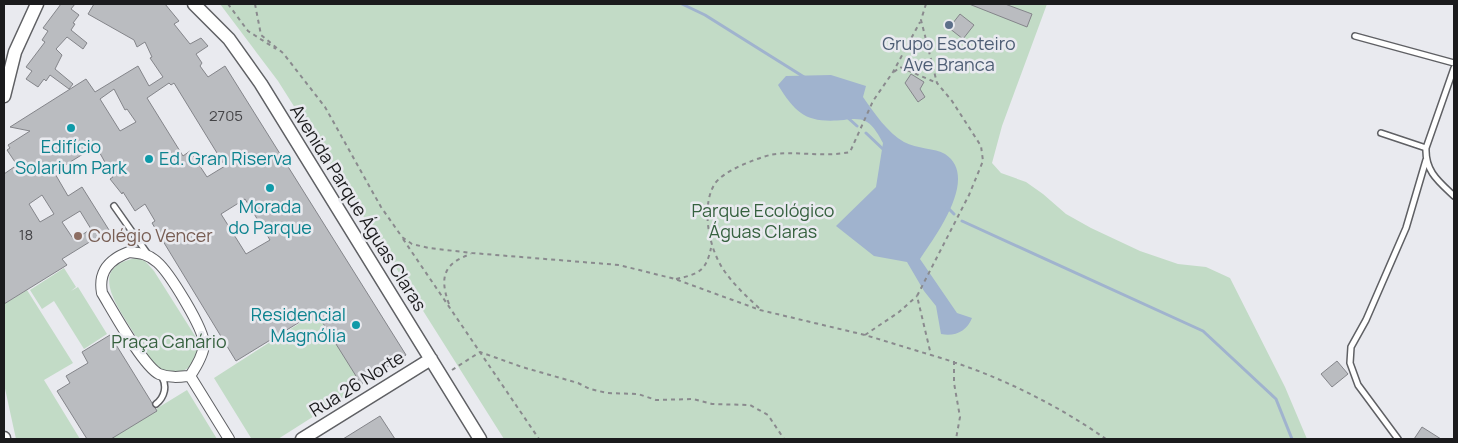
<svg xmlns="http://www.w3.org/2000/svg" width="1458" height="443" font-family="Manrope,sans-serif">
<rect width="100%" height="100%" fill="#e9eaef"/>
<path fill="#c2dbc6" d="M220,4h827l-45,122 -10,37 9,10 25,9 17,12 23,20 25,14 49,23 38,13 28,3 24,11 55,109 22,52h-803l-226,-358z
M136,258l9,3 9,10 43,68c4,26 -15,41 -39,30 -11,-13 -19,-28 -28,-42 -15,-25 -41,-60 6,-69z
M64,268l12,19 -5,4 7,-4 29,47 -23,15 -30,-48 -12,8 -12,-19z
M27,290l46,73 -29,17 36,59h-64l-12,-55v-80z
M317,312l46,73 -85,54 -27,-1 -37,-60z
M187,390l30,49h-110z"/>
<path fill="#a0b3ce" d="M831,75l35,11 -3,11c12,17 24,35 41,45 13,7 31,6 41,12 35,23 -10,82 -25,105l37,54 15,5c-5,13 -17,19 -31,16l-5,-28 -12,-15 -17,-29 -33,-6 -38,-30 40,-39 7,-44c-4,-7 -9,-17 -16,-21 -7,-4 -16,-3 -23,-2 -36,3 -47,-4 -66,-35l8,-9z"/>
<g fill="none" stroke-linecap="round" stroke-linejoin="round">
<path stroke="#a0b3ce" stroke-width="3" d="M682,4l23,11 99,62
M847,117l10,9
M866,133l19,18
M947,207l7,7
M962,221l241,110 73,68 16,40"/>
</g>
<path fill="#babcc0" stroke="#84858a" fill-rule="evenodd" d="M61,4h14l-4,5 8,6 -6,8 2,1 -4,6 16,13 -4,6 -16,-12 -11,12 6,6 -7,14 18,15 -4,5 -19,-14 -4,6 -2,-2 -6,8 -12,-8 6,-8 -6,-4 19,-25 -3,-2 6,-9 -5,-3z
M94,4h71l14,17 -5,3 16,20 11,-6 7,8 -12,8 6,9 -2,3 8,11 17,-11 181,289 -45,29 -45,-72 -80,49 -84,-138 3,-2 -10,-17 -10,7 -12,-19 -1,2 -12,-15 3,-2 -17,-31 -42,26 14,24 14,-9 27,43 -47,29 5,6 -63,39v-130l13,-9 -10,-15 3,-2 -2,-3 22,-14 -20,-4 76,-48 9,13 43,-26 11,20 14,-9 -13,-19 2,-1 -7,-15 -8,5 -3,-7 -46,-26zM169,83l2,2 3,-2 51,83 -18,11 -17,-26 -7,5 -36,-58zM114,89l11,21 2,-1 9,13 -16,9 -20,-32zM42,195l12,19 -14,8 -11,-18zM245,199l25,41 -24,14 -25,-40zM80,211l11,18 -17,11 -12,-18z
M969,4h36l27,10 -5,13z
M960,14l14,11 -11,14 -14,-11z
M911,74l13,8 -4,7 5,8 -7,5 -13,-19z
M110,335l47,76 -46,28h-24l-30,-48 13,-8 -4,-7 22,-13 -6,-11z
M1337,361l11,13 -16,13 -11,-13z
M380,416l15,23h-52z
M1422,427l19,12h-27z"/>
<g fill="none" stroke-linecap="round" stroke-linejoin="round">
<g stroke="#5f6064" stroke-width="8">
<path id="service" d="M1355,36l99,27
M1454,68l-28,80c-1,23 12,33 28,48
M1381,133l45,15
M114,206l33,47
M156,404c9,-7 11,-18 6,-27
M1398,439l-40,-54 -8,-22 1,-16 15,-27 40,-92 20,-68"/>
</g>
<g stroke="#5f6064" stroke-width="12">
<path id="minor" d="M129,252c12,1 19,2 28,10 12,10 48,68 47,83 -1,11 -8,22 -14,31 -11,1 -21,2 -31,-2 -16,-8 -46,-63 -57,-81 -4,-22 8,-34 27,-41z
M190,376l39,63"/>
</g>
<g stroke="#5f6064" stroke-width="15">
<path id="tertiary" d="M194,4l35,35 32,45 219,355
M4,96l11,-44 22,-48
M4,438v1
M302,439l129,-80"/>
</g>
<path stroke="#8a8a8e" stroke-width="2" stroke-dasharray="4 4" stroke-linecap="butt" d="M228,4l20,27 28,18
M255,4l6,31 22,18 42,54 56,100 21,30 10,7 17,4 43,5 147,12 56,14 85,31 105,25 66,20
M926,4l-5,16 16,63 15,18 29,45 2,15 -14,34 -52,101 14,59c62,18 122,47 175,84
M894,72l6,-5 37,16
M403,239l136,200
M676,279c23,-5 30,-8 35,-31
M449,304c-10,-27 -5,-41 22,-50
M759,308c-13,-12 -26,-24 -36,-39 -14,-21 -22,-61 -9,-84 8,-14 41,-26 56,-30 23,-5 53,3 80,-3l23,-51 20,-29 27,-50
M865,335l34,-23 18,-16
M954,361v22l6,34 -4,22
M452,370l28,-18 42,15 56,16 12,6 17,4 31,1 18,6 37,-1 19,5 38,1 18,10 16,24"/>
<use href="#service" stroke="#fff" stroke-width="5"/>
<use href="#minor" stroke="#fff" stroke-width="10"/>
<use href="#tertiary" stroke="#fff" stroke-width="12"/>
</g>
<circle fill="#5c6f8a" stroke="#e9eaef" stroke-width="2" cx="949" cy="25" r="5"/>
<g fill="#0f9aa8" stroke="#e9eaef" stroke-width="2">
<circle cx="71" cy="128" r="5"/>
<circle cx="149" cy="159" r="5"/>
<circle cx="270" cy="188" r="5"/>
<circle cx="356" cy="325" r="5"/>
</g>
<circle fill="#8d6e63" stroke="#e9eaef" stroke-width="2" cx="78" cy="236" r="5"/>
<g text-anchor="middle" stroke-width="5" stroke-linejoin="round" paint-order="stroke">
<g font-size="15" fill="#434346">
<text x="226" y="121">2705</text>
<text x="26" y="240">18</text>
</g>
<g font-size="18" fill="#4e5e75" stroke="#e9eaef">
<text x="949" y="50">Grupo Escoteiro<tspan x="949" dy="21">Ave Branca</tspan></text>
</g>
<g font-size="18" fill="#0d838f" stroke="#e9eaef">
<text x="71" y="153">Edifício<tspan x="71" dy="21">Solarium Park</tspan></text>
<text x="159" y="165" text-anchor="start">Ed. Gran Riserva</text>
<text x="270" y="213">Morada<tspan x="270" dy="21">do Parque</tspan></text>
<text x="346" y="321" text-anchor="end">Residencial<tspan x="346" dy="21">Magnólia</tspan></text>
</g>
<g font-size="18" fill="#1b1b1d" stroke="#e9eaef">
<text transform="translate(358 208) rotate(58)" y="6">Avenida Parque Águas Claras</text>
<text transform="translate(357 384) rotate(-32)" y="6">Rua 26 Norte</text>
</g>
<g font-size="18" fill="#36613f" stroke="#e9eaef">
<text x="763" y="217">Parque Ecológico<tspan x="763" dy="21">Águas Claras</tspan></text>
<text x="169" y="348">Praça Canário</text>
</g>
<g font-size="18" fill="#785e54" stroke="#e9eaef" text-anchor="start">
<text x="88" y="242">Colégio Vencer</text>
</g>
</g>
<rect width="1458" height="443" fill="none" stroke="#1b1b1d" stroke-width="10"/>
</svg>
